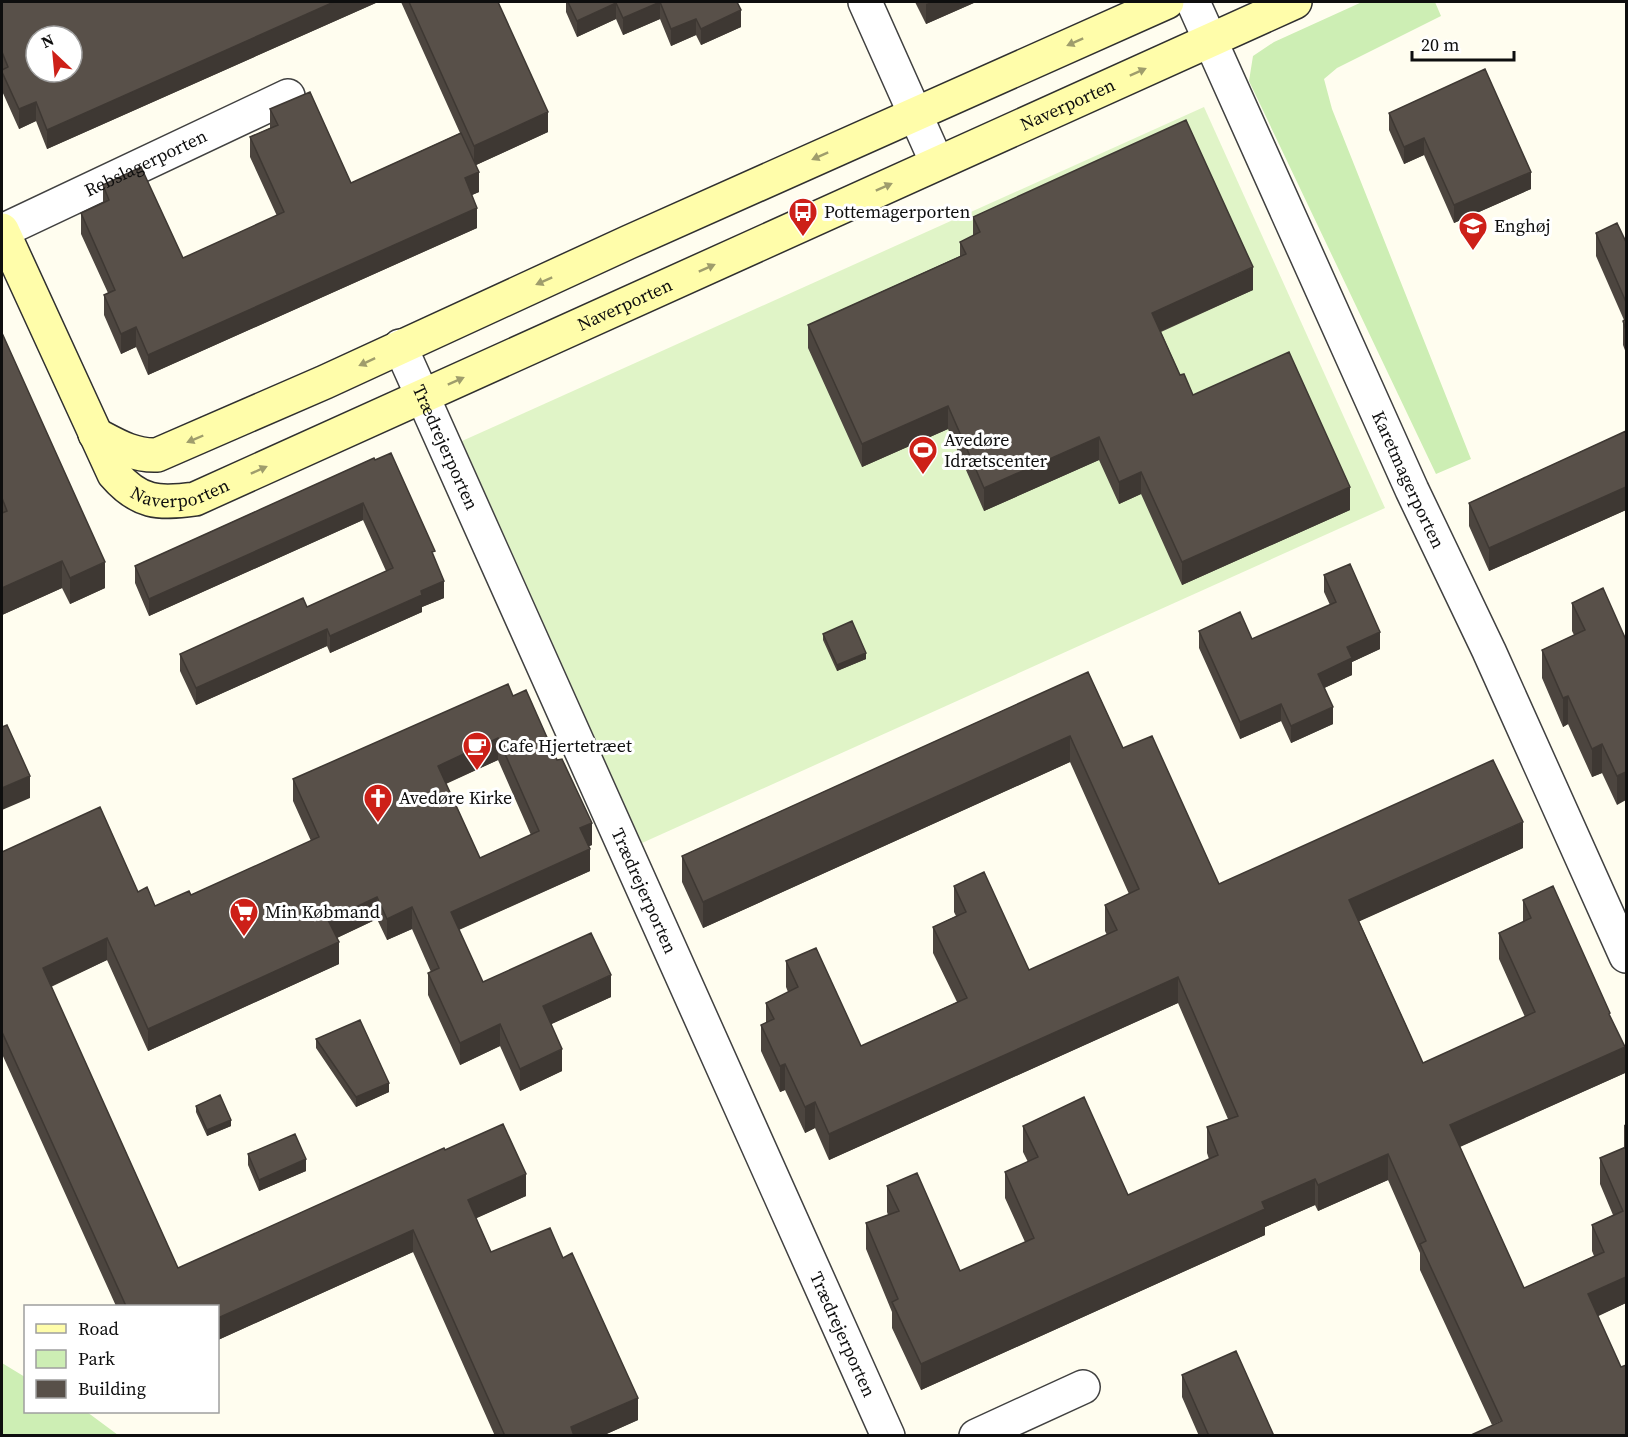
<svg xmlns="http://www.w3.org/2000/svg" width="1628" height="1437" font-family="'Source Serif 4',serif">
<rect width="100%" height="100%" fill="#fffdef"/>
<path fill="#cdeeb4" d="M1362,2h73l6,14 -104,52 -13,11 8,30 139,350 -35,15 -187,-393 4,-25 21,-14z
M2,1363l23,14 1,35h61l31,23h-116z"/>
<path fill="#e0f4c7" d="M1204,107l181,401 -743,335 -180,-402z"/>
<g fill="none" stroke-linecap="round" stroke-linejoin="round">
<g stroke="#414141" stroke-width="36">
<g id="street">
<path d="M865,2l72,161"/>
<path id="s1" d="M1193,2l219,488 77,161 137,305"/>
<path id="s2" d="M2,231l286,-135"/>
<path id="s3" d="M400,346l488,1090"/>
<path d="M976,1436l107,-49"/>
</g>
</g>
<g stroke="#303030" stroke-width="36">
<g id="secondary">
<path id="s4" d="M2,230l112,244c25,29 44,30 81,25l1100,-497"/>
<path d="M95,434c21,11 38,22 62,21l168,-73 304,-140 538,-240"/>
</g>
</g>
<use href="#street" stroke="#fff" stroke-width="33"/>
<use href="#secondary" stroke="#fffdaa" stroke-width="33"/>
</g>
<path fill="#4c453f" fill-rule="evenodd" d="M2,2h376l-331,147 -11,-28 -17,8 -17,-38z
M401,2h97l50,130 -72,33 3,27 -7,3 5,33 -329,147 -12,-28 -15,7 -17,-39v-20l4,-2 -27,-59v-21l22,-10v-18l80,73 94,-42 -27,-59v-20l20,-9v-19l81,74 109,-50z
M566,2h171l4,25 -40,18 -5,-10 -25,11 -11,-27 -37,16 -7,-16 -39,18 -11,-25z
M915,2h61l-50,22z
M1389,113l142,76 -77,34 -30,-68 -20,9 -15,-34z
M973,217l280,73 -92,42 19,43 13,20 157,115 -168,75 -41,-91 -22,10 -20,-44 -115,51 -36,-82 -86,38 -54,-119v-23l152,-69v-14l13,-6z
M1596,233l30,9v111l-3,-8v-24l1,-1 -28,-64z
M2,333l103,255 -35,16 -8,-16 -60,27z
M1626,431v79l-137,61 -20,-45v-23z
M374,458l61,101 9,39 -22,9v5l-92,41 -3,-7 -131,59 -16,-34v-17l127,-47 79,-36 -23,-51 -214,96 -14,-33v-17z
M1324,575l56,74 -28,13v13l-28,13 9,36 -42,19 -10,-22 -41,18 -41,-91v-17l53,8 78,-34 -6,-13z
M1572,603l54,37 -9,165 -15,-32 -10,4 -24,-53 -5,3 -21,-49v-28l32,-15 -2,-4z
M823,634l43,25 -29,12 -14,-31z
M1088,672l35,76 96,136 304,-36 -164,73 64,142 102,-46 -26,-58v-26l24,-11v-22l87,118 15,55 -165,74 64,141 70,-32 -2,-5v-26l21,-10 -13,-31v-26l24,-10v-23l2,-1v179l-29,13 24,51 -129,58 -72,-155v-17l-32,-73 -70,31 -3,-6 -50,22v8l-344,155 -29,-62v-16l-26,-63v-26l22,-8 -1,-3v-26l73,85 65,-29 -20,-44v-26l23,-10 -5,-10v-26l105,69 81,-36 -2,-6v-26l21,-8 -50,-116 -349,157 -14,-32 -10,5 -20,-43 -5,2 -19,-41v-26l5,-2v-20l22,-11 -2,-5v-26l75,85 96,-44 -24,-49v-26l23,-11 -2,-4v-26l75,84 78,-35 -2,-4v-26l24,-11 -59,-132 -367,166 -21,-46v-26z
M513,696l79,149 -4,1 2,25 -131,59 24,52 128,15 -60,27 11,47 -42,20 -20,-45 -40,19 -32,-70v-22l3,-1 -19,-43 -25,11 -10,-21 -40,19 2,26 -191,87 -41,-91 -56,27 127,281 267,-118 81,46 -50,22 15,34 72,6 75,162 -36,16h-107l-82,-184 -195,88v-34h-102l-114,-252v-202l136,40 17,14 36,-11 120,-54 -18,-40v-22zM498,760l33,75 -51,23 -34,-74z
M316,1039l73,53 -33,15 -40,-59z
M196,1106l35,20 -24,10 -11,-24z
M248,1154l58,17 -47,20 -11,-26z
M1182,1375l92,61h-75l-17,-39z"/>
<path fill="#3e3833" d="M334,2h44l-331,147v-19z
M660,2v17l-37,16v-17z
M932,2h44l-50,22v-20z
M616,3v16l-39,18v-16z
M741,10v17l-40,18v-16z
M696,19v16l-25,11v-17z
M36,102v19l-17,8v-20z
M548,112v20l-74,34v-20z
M1424,138v17l-20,9v-17z
M479,172v20l-14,6v-20z
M1531,172v17l-77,34v-18z
M477,208v20l-329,147v-20z
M1253,267v23l-101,45v-22z
M136,327v20l-15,7v-20z
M948,406v23l-86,38v-23z
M1099,437v23l-115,51v-23z
M1141,472v22l-22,10v-22z
M1350,487v23l-168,75v-23z
M1626,487v23l-137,61v-23z
M363,503v17l-214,96v-17z
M62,561v27l-60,27v-27z
M105,562v26l-35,16v-26z
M444,581v17l-22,9v5l-92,41v-17l91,-45z
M327,629v17l-131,59v-17z
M1380,632v17l-28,13v13l-34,16v-17l29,-27z
M866,653v6l-29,12v-6z
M1568,696v28l-5,3v-29z
M1281,704v17l-41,18v-17z
M1333,707v17l-42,19v-17z
M1070,736v26l-367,166v-26z
M498,738v22l-60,27v-21z
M1602,744v29l-10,4v-28z
M1626,772v28l-9,5v-29z
M30,776v22l-28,12v-22z
M1523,822v26l-174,78v-26z
M592,823v22l-12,5v-22z
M590,849v22l-139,62v-21z
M377,897v22l-49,23v-22z
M412,907v22l-25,11v-21z
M107,938v22l-64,30v-22z
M339,942v22l-191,87v-22z
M611,975v22l-68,31v-22z
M1178,977v26l-349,157v-26z
M500,1024v22l-40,19v-22z
M1625,1047v26l-175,78v-26z
M562,1049v22l-42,20v-22z
M785,1064v26l-5,2v-26z
M389,1083v9l-33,15v-10z
M815,1102v26l-10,5v-26z
M231,1120v6l-24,10v-6z
M1388,1154v26l-70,31v-26z
M306,1159v12l-47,20v-11z
M526,1174v22l-58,26v-22z
M1315,1179v26l-50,22v8l-344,155v-26l341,-162z
M413,1230v22l-195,88v-22z
M1626,1277v26l-38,18v-27z
M638,1398v22l-36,16h-31v-9z"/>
<path fill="#585049" stroke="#3e3833" stroke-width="1.5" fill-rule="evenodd" d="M2,2h332l-287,128 -11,-28 -17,7 -17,-37v-2l6,-3 -6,-15zM36,36h36v36h-36z
M409,2h89l50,110 -74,34z
M568,2h169l4,8 -40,19 -5,-10 -25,10 -11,-27 -37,16 -7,-15 -39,18z
M1485,69l46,103 -77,33 -30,-67 -20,9 -15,-34z
M310,92l41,91 110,-50 18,39 -14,6 12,30 -329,147 -12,-28 -15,7 -17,-39 11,-5 -34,-77 28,-13 -6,-15 38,-18 42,91 101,-46 -34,-75 28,-12 -8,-16z
M1186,120l67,147 -101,46 28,62 4,-1 9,21 96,-43 61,135 -168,75 -41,-90 -22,10 -20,-45 -115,51 -36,-82 -86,38 -54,-119 158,-71 -6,-12 20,-10 -7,-15z
M1617,223l9,19v60l-30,-69z
M1626,319v11l-3,-9z
M2,333l103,229 -35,16 -8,-17 -60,27v-75l5,-2 -5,-13z
M1626,431v56l-137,61 -20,-45z
M391,453l44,98 -3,1 12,29 -23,10 1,4 -92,41 -3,-7 -131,59 -16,-34 123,-56 4,9 86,-39 -30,-65 -214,96 -14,-33 239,-108 1,2z
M1350,564l30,68 -33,15 5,11 -34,16 15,33 -42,19 -10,-22 -41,18 -41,-91 41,-19 12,27 84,-37 -12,-27z
M1603,588l23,52v132l-9,4 -15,-32 -10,5 -24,-53 -5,2 -21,-48 43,-20 -13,-27z
M852,621l14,32 -29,12 -14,-31z
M1088,672l35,76 29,-12 67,148 274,-124 30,62 -174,78 74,163 112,-51 -36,-79 32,-15 -8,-18 30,-14 57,127 -1,1 16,33 -175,78 74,163 80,-36 -12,-27 31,-14 -23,-53 26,-11v130l-38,17 33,73 5,-2v71h-157l33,-15 -82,-177 6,-3 -38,-87 -70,31 -3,-6 -53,23 3,7 -344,155 -29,-62 6,-3 -32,-76 33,-12 -12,-25 30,-13 43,98 74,-33 -29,-66 33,-15 -15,-31 61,-29 44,98 90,-40 -11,-28 31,-11 -60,-139 -349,157 -14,-32 -10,5 -20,-43 -5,2 -19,-41 13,-6 -8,-16 32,-16 -12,-26 30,-13 45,98 106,-48 -34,-71 33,-15 -12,-26 30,-14 45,98 88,-40 -12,-25 34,-16 -69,-153 -367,166 -21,-46z
M508,684l5,12 13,-6 31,70 5,-1 30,64 -12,5 10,21 -139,63 32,70 108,-49 20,42 -68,31 19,43 -42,20 -20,-45 -40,19 -32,-70 11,-5 -27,-61 -25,12 -10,-22 -49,23 11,22 -191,87 -41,-91 -64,30 135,300 266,-120 1,2 58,-26 23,50 -58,26 23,52 59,-24 13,30 9,-5 66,145 -67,29 3,9h-69l-92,-206 -195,88v-12h-92l-124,-274v-180l98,-45 38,85 9,-5 8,19 34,-15 2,4 128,-58 -26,-58zM498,738l41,93 -59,27 -42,-92z
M7,725l23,51 -28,12v-61z
M360,1020l29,63 -33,14 -40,-58z
M220,1095l11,25 -24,10 -11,-24z
M295,1134l11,25 -47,21 -11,-26z
M1236,1351l38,85h-65l-27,-61z"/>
<defs><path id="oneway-solid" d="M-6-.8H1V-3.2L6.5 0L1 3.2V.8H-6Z" transform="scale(1.5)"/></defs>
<g fill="#9f9d6c">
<use href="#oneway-solid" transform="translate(1075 42) rotate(156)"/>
<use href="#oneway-solid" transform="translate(1138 72) rotate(-24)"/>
<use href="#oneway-solid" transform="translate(820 156) rotate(156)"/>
<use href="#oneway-solid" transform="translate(884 187) rotate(-24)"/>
<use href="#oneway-solid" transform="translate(707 268) rotate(-24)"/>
<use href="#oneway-solid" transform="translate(544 281) rotate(156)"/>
<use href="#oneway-solid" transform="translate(367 362) rotate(155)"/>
<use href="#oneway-solid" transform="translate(456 381) rotate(-24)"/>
<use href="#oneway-solid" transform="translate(195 439) rotate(157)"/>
<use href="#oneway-solid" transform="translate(259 470) rotate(-24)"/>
</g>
<defs>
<g id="bus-pin" transform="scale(1.5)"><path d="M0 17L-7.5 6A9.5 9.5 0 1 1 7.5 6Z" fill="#cd2018" stroke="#fff"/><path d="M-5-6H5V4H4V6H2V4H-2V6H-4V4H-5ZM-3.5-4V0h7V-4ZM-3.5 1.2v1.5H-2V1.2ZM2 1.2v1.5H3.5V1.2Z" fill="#fff"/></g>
<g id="school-pin" transform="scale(1.5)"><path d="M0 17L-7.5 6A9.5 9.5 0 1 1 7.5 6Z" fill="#cd2018" stroke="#fff"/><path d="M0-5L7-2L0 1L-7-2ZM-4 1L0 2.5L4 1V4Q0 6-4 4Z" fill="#fff"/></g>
<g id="stadium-pin" transform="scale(1.5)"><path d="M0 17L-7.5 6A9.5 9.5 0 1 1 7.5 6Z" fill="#cd2018" stroke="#fff"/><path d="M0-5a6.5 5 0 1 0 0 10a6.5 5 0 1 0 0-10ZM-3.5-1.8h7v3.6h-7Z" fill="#fff"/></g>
<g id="cafe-pin" transform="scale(1.5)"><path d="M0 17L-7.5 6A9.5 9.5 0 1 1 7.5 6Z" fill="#cd2018" stroke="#fff"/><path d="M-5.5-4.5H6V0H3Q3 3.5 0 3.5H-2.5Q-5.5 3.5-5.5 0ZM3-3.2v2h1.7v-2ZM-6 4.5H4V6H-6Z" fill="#fff"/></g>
<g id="church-pin" transform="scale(1.5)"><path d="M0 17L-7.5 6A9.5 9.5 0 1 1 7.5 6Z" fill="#cd2018" stroke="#fff"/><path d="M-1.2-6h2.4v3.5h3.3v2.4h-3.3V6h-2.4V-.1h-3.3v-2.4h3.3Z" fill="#fff"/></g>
<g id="supermarket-pin" transform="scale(1.5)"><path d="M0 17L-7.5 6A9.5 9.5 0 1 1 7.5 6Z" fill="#cd2018" stroke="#fff"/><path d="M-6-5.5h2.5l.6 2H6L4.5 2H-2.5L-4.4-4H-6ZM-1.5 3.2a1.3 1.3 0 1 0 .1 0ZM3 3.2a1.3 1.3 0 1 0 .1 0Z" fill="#fff"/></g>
</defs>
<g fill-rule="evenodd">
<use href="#bus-pin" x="803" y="212"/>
<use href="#school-pin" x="1473" y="226"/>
<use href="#stadium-pin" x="923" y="450"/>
<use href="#cafe-pin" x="477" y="746"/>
<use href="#church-pin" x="378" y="798"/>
<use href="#supermarket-pin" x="244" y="912"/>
</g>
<g text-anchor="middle" stroke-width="6" stroke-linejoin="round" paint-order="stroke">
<g font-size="18" fill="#0e0e0e" stroke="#fff">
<text dy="6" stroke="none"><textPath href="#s4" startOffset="1316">Naverporten</textPath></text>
<text dy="6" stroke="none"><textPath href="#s2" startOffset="159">Rebslagerporten</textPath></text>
<text dy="6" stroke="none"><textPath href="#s4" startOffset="830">Naverporten</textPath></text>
<text dy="6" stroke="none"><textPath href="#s3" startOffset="111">Trædrejerporten</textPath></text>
<text dy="6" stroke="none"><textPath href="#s1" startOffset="524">Karetmagerporten</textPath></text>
<text dy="6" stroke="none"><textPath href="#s4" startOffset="344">Naverporten</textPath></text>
<text dy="6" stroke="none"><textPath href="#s3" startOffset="597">Trædrejerporten</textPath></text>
<text dy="6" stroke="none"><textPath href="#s3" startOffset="1083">Trædrejerporten</textPath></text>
</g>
<g font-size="18" fill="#0e0e0e" stroke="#fff" text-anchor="start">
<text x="824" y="218">Pottemagerporten</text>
<text x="1494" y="232">Enghøj</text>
<text x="944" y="446">Avedøre<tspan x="944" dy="21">Idrætscenter</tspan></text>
<text x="498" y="752">Cafe Hjertetræet</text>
<text x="399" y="804">Avedøre Kirke</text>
<text x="265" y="918">Min Købmand</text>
</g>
</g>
<rect width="1628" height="1437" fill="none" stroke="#0e0e0e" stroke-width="6"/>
<rect x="24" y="1305" width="195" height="108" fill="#ffffff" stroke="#9f9f9f" stroke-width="1.5"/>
<rect x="36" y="1324" width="30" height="9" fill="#fffdaa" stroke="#9f9f9f" stroke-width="1.5"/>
<text x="78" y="1335" font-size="18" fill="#0e0e0e">Road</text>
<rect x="36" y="1350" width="30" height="18" fill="#cdeeb4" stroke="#9f9f9f" stroke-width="1.5"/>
<text x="78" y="1365" font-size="18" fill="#0e0e0e">Park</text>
<rect x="36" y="1380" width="30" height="18" fill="#585049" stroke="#9f9f9f" stroke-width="1.5"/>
<text x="78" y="1395" font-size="18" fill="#0e0e0e">Building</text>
<g transform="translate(54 54) rotate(334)"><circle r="28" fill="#ffffff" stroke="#9f9f9f" stroke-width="1.5"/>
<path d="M0-4.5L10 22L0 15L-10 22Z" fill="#cd2018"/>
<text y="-9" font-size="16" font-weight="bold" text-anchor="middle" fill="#0e0e0e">N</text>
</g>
<path d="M1412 51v9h102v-9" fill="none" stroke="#0e0e0e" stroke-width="3"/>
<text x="1421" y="51" font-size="18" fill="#0e0e0e" stroke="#ffffff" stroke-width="4.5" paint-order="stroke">20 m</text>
</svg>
